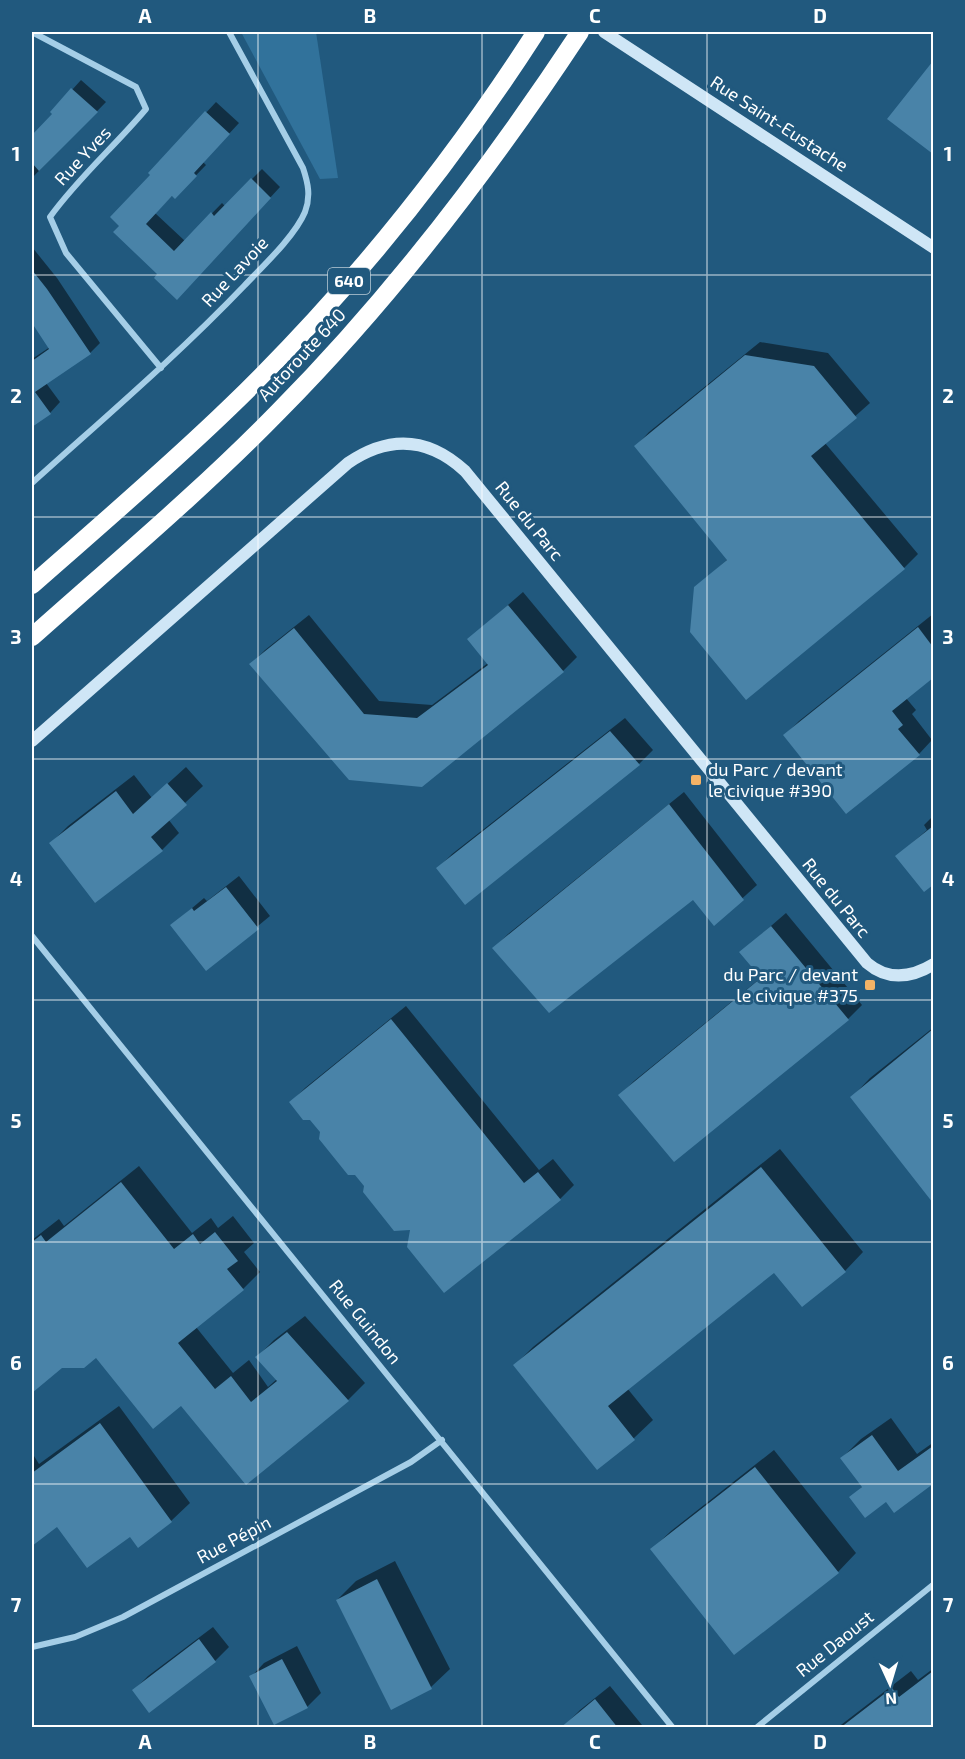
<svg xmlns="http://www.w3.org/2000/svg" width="965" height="1759" font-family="'Exo 2',sans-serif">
<rect width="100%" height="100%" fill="#21597e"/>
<path fill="#31729b" d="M241,32h75l22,146 -18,1z"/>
<path fill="#0007" d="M934,63v89l-45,-33z
M81,80l25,22 -74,76v-40l22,-24 -2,-2z
M216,102l23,21 -36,39 3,3 -31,32 -2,-2 -18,18 30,28 37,-38 3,3 37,-37 18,18 -93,101 -28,-14 -38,-49 31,-50 -2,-2z
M32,247l25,31 43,65 -10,10 -44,30 14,19 -10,11 -18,12v-66l18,-12 -18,-27z
M760,342l68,11 42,50 -45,40 93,111 -14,14 -209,20 33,-29 -92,-113 13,-14z
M523,592l54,65 -14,14 -141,115 -171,-122 14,-14 44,-35 70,86 53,4 56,-42 -19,-24z
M933,614l1,62 -28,22 10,12 -4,4 20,26 -13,14 -134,-19 14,-14z
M625,718l28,32 -14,14 -201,104 14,-14z
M186,767l17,19 -35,33 11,14 -17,17 -111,-7 17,-17 66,-51 18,23z
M684,792l73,93 -43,39 -21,-26 -199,50 14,-14z
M934,815v68l-10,7 -27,-34 30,-26 -3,-5z
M239,876l31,40 -64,53 -34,-44 32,-27 3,3z
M786,913l76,92 -14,14 -228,76 14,-14 128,-104 -21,-25z
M406,1006l133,164 14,-11 21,26 -14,14 -148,30 -47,-43 -54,-67 -20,-17 14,-14z
M934,1027v170l-2,1 -80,-101 18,-19z
M780,1149l83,103 -18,19 -71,-1 -147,118 26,32 -19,18 -37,30 -82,-103 18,-18z
M139,1166l53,67 19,-15 7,10 15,-12 21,27 -10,9 16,20 -17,17 -47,38 37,46 16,-13 19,27 9,-8 -20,-22 17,-17 31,-24 60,67 -17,17 -102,83 -65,-79 -85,-48 -34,11 -30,24v-151l27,-21 5,7z
M119,1406l71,97 -19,18 -41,14 -72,-10 -26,19v-86l2,-2 5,8z
M891,1418l26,36 17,-12v40l-40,29 -7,-11 -36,-3 12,-11 -21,-28 19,-19z
M774,1450l82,103 -18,19 -186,-23 19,-18z
M395,1561l55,108 -19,18 -39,21 -55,-108 19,-19z
M213,1627l16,20 -14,14 -81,29 14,-14z
M297,1646l24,47 -14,14 -56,-30 13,-14z
M934,1668v60h-97l74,-57 7,9z
M610,1686l32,39 -3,3h-70l-3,-4 14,-14z"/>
<path fill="#4983a8" d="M933,61v93l-46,-35z
M71,88l27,24 -59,59 -7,-8v-28l20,-21 -2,-2z
M205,111l25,23 -36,39 3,3 -22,23 -3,-3 -26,28 28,27 37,-39 3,4 37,-38 20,20 -94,102 -23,-22 3,-4 -44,-42 6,-6 -9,-9 40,-42 -2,-2z
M32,270l15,19 44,65 -56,38 16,22 -19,13v-66l17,-12 -17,-26z
M745,355l69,11 43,52 -46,38 94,113 -159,131 -56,-68 4,-45 33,-27 -93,-114z
M508,605l56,67 -142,115 -73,-7 -100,-116 45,-36 70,86 53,4 71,-53 -21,-26z
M918,627l15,20v31l-41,33 11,14 -5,4 22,26 -74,59 -63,-79z
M610,731l30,34 -175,140 -29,-37z
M167,783l20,22 -36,32 12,14 -68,52 -46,-60 67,-52 17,23z
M669,804l75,96 -30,26 -21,-26 -144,113 -57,-65z
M933,826v59l-9,7 -29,-36z
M226,887l33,42 -53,42 -36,-46 22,-17 2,3z
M771,926l78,94 -175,142 -56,-67 143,-117 -22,-26z
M391,1019l133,164 14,-11 23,28 -117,93 -37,-46 3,-17 -16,1 -31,-39 1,-6 -9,-11h-7l-29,-36 1,-7 -10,-12h-7l-14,-18z
M933,1029v174l-83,-106z
M761,1167l85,105 -44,35 -28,-34 -166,133 27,34 -38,30 -84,-105z
M121,1182l53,67 19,-15 7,10 15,-12 23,29 -11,8 17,21 -66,53 37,46 16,-13 20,26 26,-21 -22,-24 32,-25 62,69 -103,84 -65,-79 -28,23 -57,-71 -12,10h-22l-30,25v-151l9,-7 5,7z
M100,1423l72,99 -34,26 -8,-11 -43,31 -30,-41 -25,19v-73z
M872,1435l26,36 35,-25v38l-39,29 -8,-11 -21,16 -16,-21 13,-10 -22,-29z
M755,1467l84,106 -105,82 -84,-106z
M377,1579l55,110 -41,21 -55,-110z
M199,1639l17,23 -67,51 -17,-23z
M282,1659l26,49 -34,17 -25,-49z
M933,1671v57h-93l52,-40 7,9z
M595,1699l23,29h-58z"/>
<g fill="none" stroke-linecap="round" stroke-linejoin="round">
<path stroke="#a5cee7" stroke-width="6" d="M32,32l104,55 10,22c-31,37 -68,69 -96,108l16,36 95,115
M32,483c72,-65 145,-127 212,-197 18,-19 51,-50 61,-74 6,-16 3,-29 -2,-44l-74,-136
M32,936l641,792
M32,1647l43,-10 48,-20 288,-155 31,-22
M756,1728l178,-144"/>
<path stroke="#cfe6f6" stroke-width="12" d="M604,32l330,216
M32,741l316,-278c41,-28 80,-26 117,8l402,492c21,18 44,15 67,1"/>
<path stroke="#fff" stroke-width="18" d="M32,585c67,-59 134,-116 198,-178 116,-112 219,-240 306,-375
M32,637c83,-74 169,-146 247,-226 114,-115 212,-244 301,-379"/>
</g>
<path fill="none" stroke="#fff" stroke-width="1.5" stroke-opacity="0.55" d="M258,32v1696M482,32v1696M707,32v1696M32,275h902M32,517h902M32,759h902M32,1000h902M32,1242h902M32,1484h902"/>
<g fill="#f4b366" stroke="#21597e" stroke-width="2">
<rect x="690" y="774" width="12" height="12" rx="3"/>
<rect x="864" y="979" width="12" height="12" rx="3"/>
</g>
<g text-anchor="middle" stroke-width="6" stroke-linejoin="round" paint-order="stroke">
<rect fill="#21597e" stroke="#bccdd8" stroke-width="1.5" x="328" y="268" width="42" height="26" rx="4.5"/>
<g font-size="16" font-weight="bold" fill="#fff">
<text x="349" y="287">640</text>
</g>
<g font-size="18" fill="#fff" stroke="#21597e">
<text transform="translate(779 124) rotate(33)" y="6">Rue Saint-Eustache</text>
<text transform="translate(83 156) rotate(-47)" y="6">Rue Yves</text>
<text transform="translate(235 272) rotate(-47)" y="6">Rue Lavoie</text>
<text transform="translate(302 355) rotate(-47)" y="6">Autoroute 640</text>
<text transform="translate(529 521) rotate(51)" y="6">Rue du Parc</text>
<text transform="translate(836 898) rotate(51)" y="6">Rue du Parc</text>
<text transform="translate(365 1322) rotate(51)" y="6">Rue Guindon</text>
<text transform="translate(234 1540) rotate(-28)" y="6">Rue Pépin</text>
<text transform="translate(835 1644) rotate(-39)" y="6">Rue Daoust</text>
</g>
<g font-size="18" fill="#fff" stroke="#21597e" text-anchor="start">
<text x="708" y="776">du Parc / devant<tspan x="708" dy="21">le civique #390</tspan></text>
<text x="858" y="981" text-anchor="end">du Parc / devant<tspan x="858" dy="21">le civique #375</tspan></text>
</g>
</g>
<rect width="965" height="1759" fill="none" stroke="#21597e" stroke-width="66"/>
<g transform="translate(890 1684) rotate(176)" stroke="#21597e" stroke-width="4.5" paint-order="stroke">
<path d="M0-4.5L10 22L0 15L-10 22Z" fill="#ffffff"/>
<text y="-9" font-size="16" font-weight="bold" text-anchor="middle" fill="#ffffff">N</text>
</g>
<rect x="33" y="33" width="899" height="1693" fill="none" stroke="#fff" stroke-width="2"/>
<g font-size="20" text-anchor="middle" font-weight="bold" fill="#fff">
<text x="145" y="23">A</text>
<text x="370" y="23">B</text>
<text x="595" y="23">C</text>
<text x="820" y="23">D</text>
<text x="16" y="161">1</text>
<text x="948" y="161">1</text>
<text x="16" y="403">2</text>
<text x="948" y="403">2</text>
<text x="16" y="644">3</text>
<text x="948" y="644">3</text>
<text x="16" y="886">4</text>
<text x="948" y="886">4</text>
<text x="16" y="1128">5</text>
<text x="948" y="1128">5</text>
<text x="16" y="1370">6</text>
<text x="948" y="1370">6</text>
<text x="16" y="1612">7</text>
<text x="948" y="1612">7</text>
<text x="145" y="1749">A</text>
<text x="370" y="1749">B</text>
<text x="595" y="1749">C</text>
<text x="820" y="1749">D</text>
</g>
</svg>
